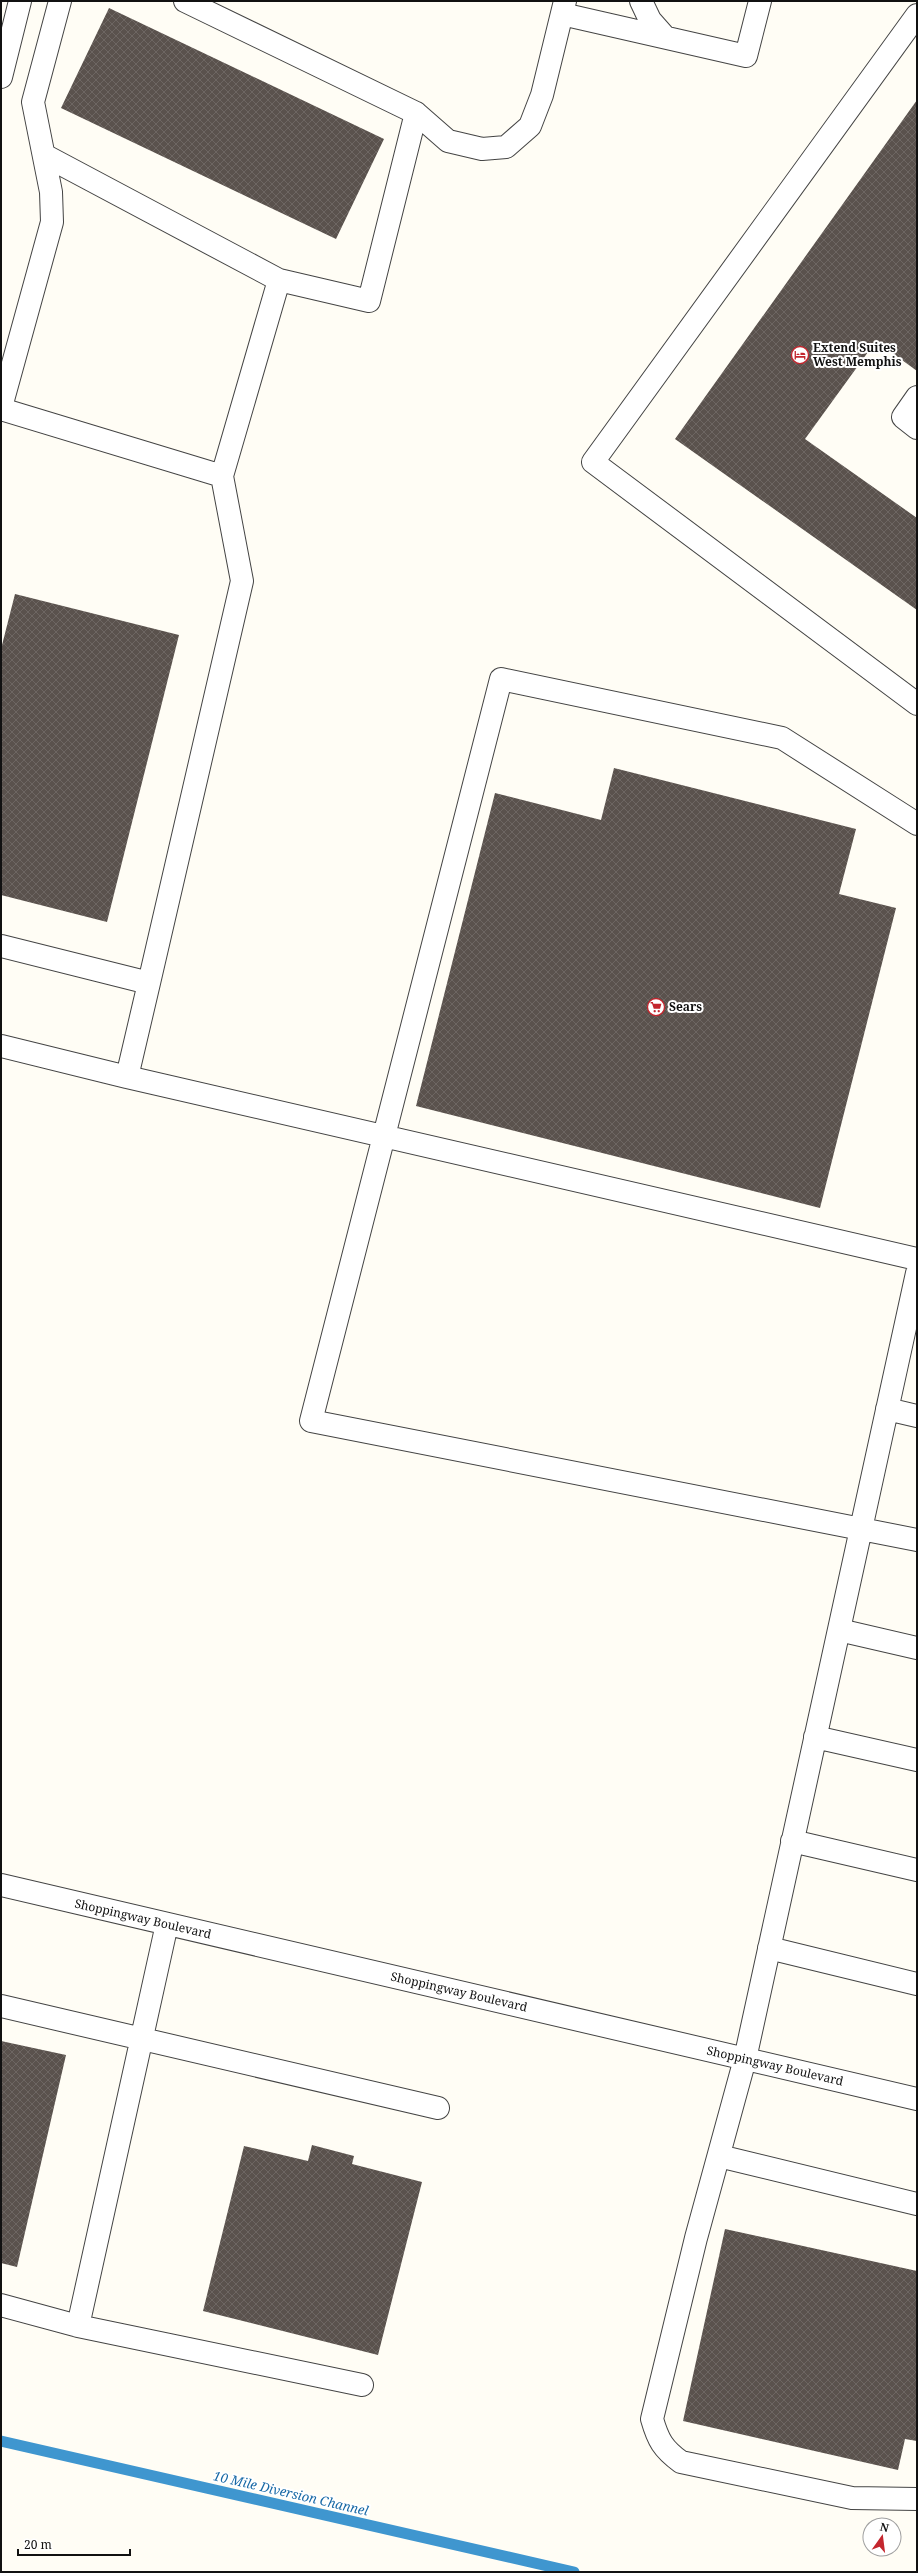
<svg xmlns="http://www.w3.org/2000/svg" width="918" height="2573" font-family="'Noto Serif',serif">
<defs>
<pattern id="building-cross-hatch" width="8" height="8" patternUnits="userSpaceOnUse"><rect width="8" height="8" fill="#5a524d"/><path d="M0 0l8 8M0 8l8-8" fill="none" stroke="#6d6662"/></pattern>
</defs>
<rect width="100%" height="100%" fill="#fffdf5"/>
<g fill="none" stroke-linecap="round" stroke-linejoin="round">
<path stroke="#3f96cf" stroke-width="11" d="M1,2441l573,131"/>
</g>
<path fill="url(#building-cross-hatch)" d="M109,8l275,131 -48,100 -275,-131z
M917,100v271l-41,-30 -71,98 112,79v92l-242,-171z
M15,594l164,41 -72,287 -106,-27v-246z
M614,768l242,61 -17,65 57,14 -76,300 -404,-102 79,-313 106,27z
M1,2041l65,14 -49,212 -16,-4z
M312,2145l42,11 -2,8 70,18 -44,173 -175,-44 41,-165 64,15z
M725,2229l192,42v170l-12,-2 -7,31 -215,-49z"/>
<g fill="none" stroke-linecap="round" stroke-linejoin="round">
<g stroke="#444" stroke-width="24">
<path id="minor" d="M185,1l231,112 32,28 34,8 24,-2 24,-21 12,-31 23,-94
M641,1l9,19 15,17
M562,14l184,42 14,-55
M917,15l-324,447 324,242
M1,77l19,-76
M44,155l235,125 -57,196
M279,280l90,21 47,-188
M917,397l-14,20 14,11
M1,407l51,-185 -1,-30 -18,-90 27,-101
M1,409l221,67 20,105 -93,402
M917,824l-135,-86 -281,-59 -190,742 606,119
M1,946l148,37 -22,94 -126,-31
M127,1077l790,182
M917,1273l-172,786 -49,179 -44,181c6,21 11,30 29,43l171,36 65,1
M887,1409l30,7
M839,1630l78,18
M815,1737l102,23
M792,1841l125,29
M1,1885l916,214
M167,1924l-89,402 284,59
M769,1948l148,36
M1,2006l437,102
M719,2156l198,48
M1,2305l77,21"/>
</g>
<use href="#minor" stroke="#fff" stroke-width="22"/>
</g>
<defs>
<g id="hotel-ring" transform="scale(0.9)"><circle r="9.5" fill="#fff" stroke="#c4262e" stroke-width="1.5"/><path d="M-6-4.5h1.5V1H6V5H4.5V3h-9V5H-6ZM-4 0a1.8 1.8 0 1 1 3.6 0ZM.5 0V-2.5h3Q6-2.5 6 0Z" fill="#c4262e"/></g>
<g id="supermarket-ring" transform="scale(0.9)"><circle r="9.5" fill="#fff" stroke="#c4262e" stroke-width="1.5"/><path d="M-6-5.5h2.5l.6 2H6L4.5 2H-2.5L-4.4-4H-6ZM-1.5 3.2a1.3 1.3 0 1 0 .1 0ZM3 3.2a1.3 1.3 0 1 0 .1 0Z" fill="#c4262e"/></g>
</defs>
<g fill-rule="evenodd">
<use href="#hotel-ring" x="800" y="355"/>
<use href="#supermarket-ring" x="656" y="1007"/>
</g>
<g text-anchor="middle" stroke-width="4" stroke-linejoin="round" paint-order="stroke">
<g font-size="12" font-weight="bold" fill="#111" stroke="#fff" text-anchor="start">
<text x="813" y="352">Extend Suites<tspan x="813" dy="14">West Memphis</tspan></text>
<text x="669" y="1011">Sears</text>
</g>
<g font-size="12" fill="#111" stroke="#fff">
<text transform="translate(143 1919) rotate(13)" y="4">Shoppingway Boulevard</text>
<text transform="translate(459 1992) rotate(13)" y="4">Shoppingway Boulevard</text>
<text transform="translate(775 2066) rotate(13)" y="4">Shoppingway Boulevard</text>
</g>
<g font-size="13" font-style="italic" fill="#1768a6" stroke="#fff">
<text transform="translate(291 2493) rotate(13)" y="5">10 Mile Diversion Channel</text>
</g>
</g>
<rect width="918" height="2573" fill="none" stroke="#111111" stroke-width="4"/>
<g transform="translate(882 2537) rotate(14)"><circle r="19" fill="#ffffff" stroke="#a0a0a0"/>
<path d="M0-3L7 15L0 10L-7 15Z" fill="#c4262e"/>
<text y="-6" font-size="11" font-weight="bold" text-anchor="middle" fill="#111111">N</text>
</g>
<path d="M18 2549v6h112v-6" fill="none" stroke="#111111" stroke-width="2"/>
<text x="24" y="2549" font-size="12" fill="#111111" stroke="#ffffff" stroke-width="3" paint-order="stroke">20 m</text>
</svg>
